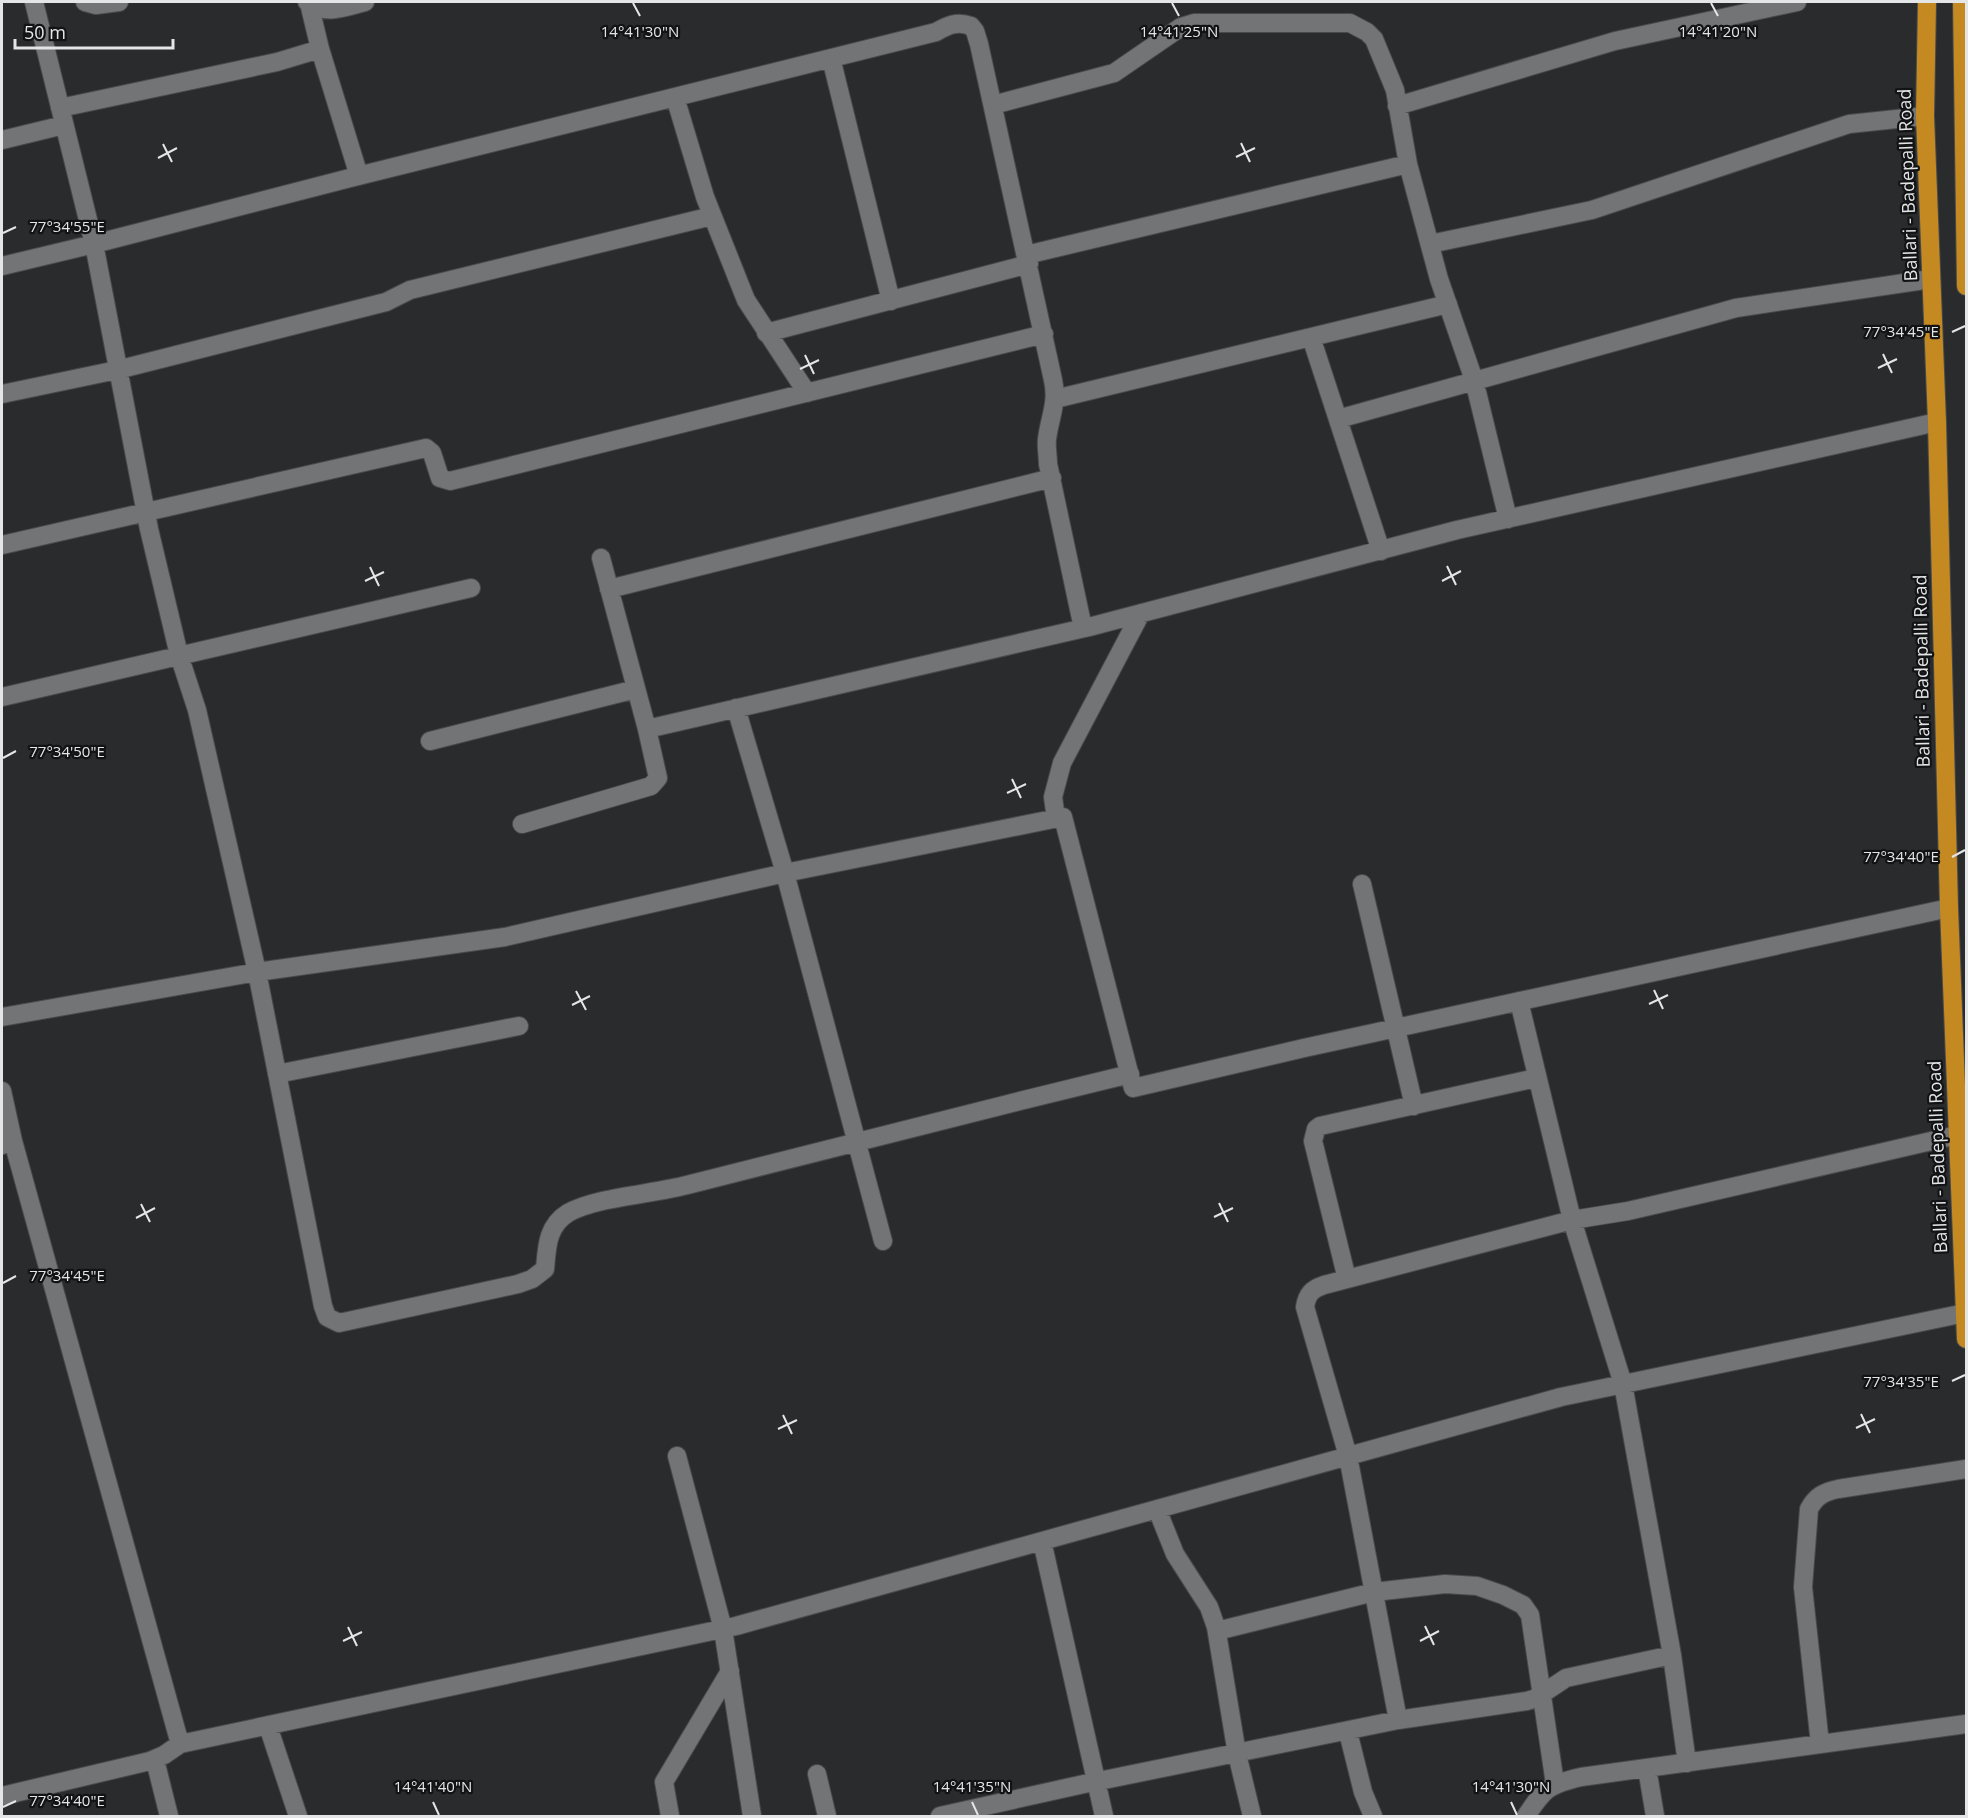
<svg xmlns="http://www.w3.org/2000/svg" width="1968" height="1818" font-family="'Open Sans',sans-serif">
<rect width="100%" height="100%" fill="#292b2d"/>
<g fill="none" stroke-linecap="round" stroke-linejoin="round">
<g stroke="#494a4c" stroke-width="20">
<path id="minor" d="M85,2l11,3 23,-3
M307,2c18,14 39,5 58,0
M309,3l11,46 39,127
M831,58l60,243
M675,97l30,100 41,103 61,93
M993,105l121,-32 67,-46 13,-4h156l17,9 7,7 21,51 13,74 31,115 35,101 34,139
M1397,106l218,-65 182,-39
M60,108l217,-46 43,-13
M2,140l62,-15
M1430,244l162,-34 257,-86 76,-8
M1026,255l382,-91
M2,266l92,-22 -60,-242
M766,333l263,-69
M1311,337l70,214
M2,394l115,-24 269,-68 24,-12 302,-74
M1055,399l393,-95
M1338,419l398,-111 195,-29
M2,545l424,-97 6,5 8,25 10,3 594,-147
M609,589l443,-111
M1083,628l-35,-164c0,-8 -2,-17 -1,-25 3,-23 11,-36 6,-59l-74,-336 -4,-13 -4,-5c-14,-5 -23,-1 -35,6l-586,146 -256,66 55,285 30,126 18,55 60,262 66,334 4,11 12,6 179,-39 14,-5 13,-10c2,-22 2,-43 23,-56 28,-16 86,-19 119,-28 147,-38 295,-75 443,-111
M2,697l469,-109
M736,708l49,165 98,368
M647,729l442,-102 368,-97 480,-108
M430,741l206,-52
M1056,819l-3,-22 9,-34 79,-150
M522,824l129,-38 7,-8 -11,-49 -46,-171
M1362,884l52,222
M1519,1001l53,219 51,164 49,271 15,108
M2,1017l255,-45 248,-35 280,-64 278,-56 70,271 171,-40 645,-140
M277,1074l242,-48
M2,1091l11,50
M2,1145l11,-4 167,603 556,-118 825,-229 404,-84
M1347,1279l-34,-138 3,-12 4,-3 216,-48
M677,1456l46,173 29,187
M1157,1509l18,45 34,53 7,20 21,127 15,62
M1042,1541l62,275
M1217,1631l157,-39 71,-8 32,2 26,9 20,10 7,10 25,169
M1398,1720l-50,-264 -43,-149c2,-13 7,-18 19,-22l248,-65 56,-9 338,-78
M268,1726l30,90
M1348,1732l15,60 10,24
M1820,1744l-17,-157 6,-78c7,-13 15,-17 29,-20l128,-20
M155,1760l14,56
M1647,1768l8,48
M817,1774l10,42
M2,1796l148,-35 14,-6 16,-11
M670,1816l-6,-34 66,-111
M940,1816l144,-32 314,-64 129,-19 9,-3 30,-20 106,-23
M1526,1816c19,-28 22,-31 55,-39l385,-53"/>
</g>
<g stroke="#494a4c" stroke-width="20">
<path id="highway" d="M1927,2l-2,114 12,306 12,486 17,431
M1962,2l4,284"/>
</g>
<use href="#minor" stroke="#727476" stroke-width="18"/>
<use href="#highway" stroke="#c58921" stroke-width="18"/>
</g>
<path fill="none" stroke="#e4e5e7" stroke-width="2" d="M633,3l7,13M1172,3l7,13M1711,3l7,13M1241,143l9,19M163,144l9,18M1236,157l19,-9M158,158l19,-10M3,233l13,-6M1952,332l13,-6M1883,354l9,19M805,355l9,19M1878,368l19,-9M800,369l19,-9M1447,566l9,19M370,567l9,19M365,581l19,-9M1442,581l19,-10M3,758l13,-7M1012,779l9,19M1007,793l19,-9M1952,857l13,-7M1654,990l9,19M576,991l10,19M1649,1004l19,-9M572,1005l18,-9M1219,1203l9,19M141,1204l9,18M1214,1217l19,-9M136,1218l19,-10M3,1283l13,-7M1952,1381l13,-6M1861,1414l9,19M783,1415l9,19M1856,1428l19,-9M778,1429l19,-9M1425,1626l9,19M348,1627l9,19M343,1641l19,-9M1420,1641l19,-10M433,1802l6,13M972,1802l6,13M1511,1802l6,13M3,1807l13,-6"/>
<g text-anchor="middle" stroke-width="4.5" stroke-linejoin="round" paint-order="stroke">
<g font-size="18" fill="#e4e5e7" stroke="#121314">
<text transform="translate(1908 185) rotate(-92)" y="6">Ballari - Badepalli Road</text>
<text transform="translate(1922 671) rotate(-91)" y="6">Ballari - Badepalli Road</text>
<text transform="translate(1938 1157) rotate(-92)" y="6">Ballari - Badepalli Road</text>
</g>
</g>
<g font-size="15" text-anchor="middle" fill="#e4e5e7" stroke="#121314" stroke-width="4.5" stroke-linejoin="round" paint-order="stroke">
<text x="640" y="37">14°41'30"N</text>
<text x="1179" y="37">14°41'25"N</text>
<text x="1718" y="37">14°41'20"N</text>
<text x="67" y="232">77°34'55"E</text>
<text x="1901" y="337">77°34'45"E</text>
<text x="67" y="757">77°34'50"E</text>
<text x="1901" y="862">77°34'40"E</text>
<text x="67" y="1281">77°34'45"E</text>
<text x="1901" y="1387">77°34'35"E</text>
<text x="433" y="1792">14°41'40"N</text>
<text x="972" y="1792">14°41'35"N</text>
<text x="1511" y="1792">14°41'30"N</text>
<text x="67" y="1806">77°34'40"E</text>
</g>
<rect width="1968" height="1818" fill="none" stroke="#e4e5e7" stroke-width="6"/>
<path d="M15 39v9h158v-9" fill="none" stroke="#e4e5e7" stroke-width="3"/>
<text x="24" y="39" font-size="18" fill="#e4e5e7" stroke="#121314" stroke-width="4.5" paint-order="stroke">50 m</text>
</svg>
